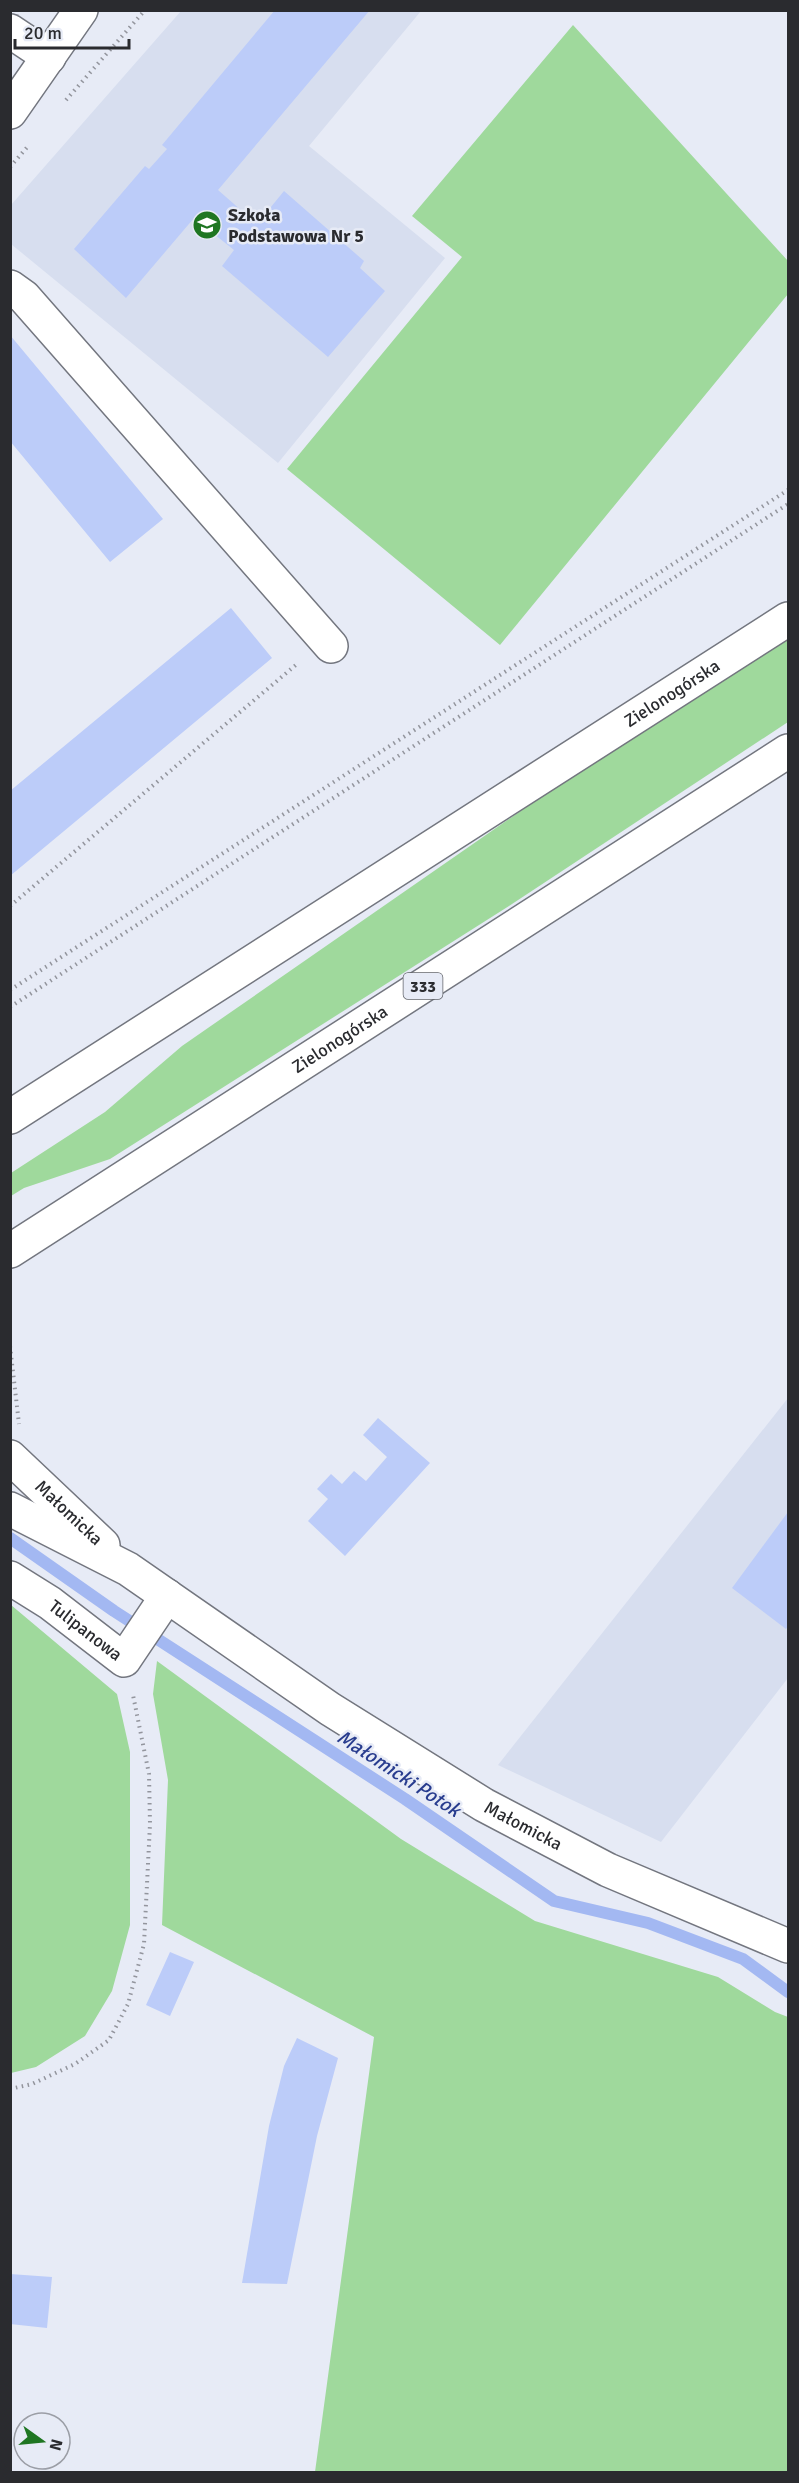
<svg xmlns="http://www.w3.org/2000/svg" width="799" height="2483" font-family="Signika,sans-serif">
<rect width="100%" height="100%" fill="#e7ebf6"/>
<path fill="#d7deef" d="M181,11h240l-112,135 136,112 -167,205 -267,-219v-39z
M788,1398v280l-127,164 -163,-77z"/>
<path fill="#9fd99c" d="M573,25l215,236v33l-288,351 -213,-176 175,-212 -50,-41z
M788,635v87l-279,184 -399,253 -86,29 -13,8v-23l94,-61 77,-66 353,-245z
M11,1605l106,89 13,58v173l-18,66 -27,45 -49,31 -25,6z
M157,1661l244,178 134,82 183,56 57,35 13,5v455h-473l59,-435 -212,-112 6,-145 -15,-86z"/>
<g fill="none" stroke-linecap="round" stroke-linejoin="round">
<path stroke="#a3b8f2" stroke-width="12" d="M10,1538l104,73 291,188 149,102 94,22 95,36 45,33"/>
</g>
<path fill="#bcccf9" d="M275,10h95l-152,180 39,34 27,-33 80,70 -4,7 25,23 -57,66 -106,-91 12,-16 -40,-32 -68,80 -52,-49 71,-83 4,3 18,-20 -5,-4z
M10,335l153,184 -53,43 -100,-121z
M231,608l41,50 -262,218v-85z
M378,1418l52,45 -85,93 -37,-35 20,-22 -11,-10 14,-15 11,10 12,-13 12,10 21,-24 -24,-22z
M788,1512v114l-2,3 -54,-41z
M170,1952l24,10 -24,54 -24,-11z
M297,2038l41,20 -21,78 -30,148 -45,-1 27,-157 15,-60z
M10,2274l42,3 -5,51 -37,-4z"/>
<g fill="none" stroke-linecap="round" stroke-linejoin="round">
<g stroke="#73767f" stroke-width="36">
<g id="minor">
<path d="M10,31l39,26"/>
<path d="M10,112l71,-102"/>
<path d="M10,287l14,10 307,349"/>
<path id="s1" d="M10,1457l93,88"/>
<path id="s2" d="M10,1509l118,60 202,140 154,96 124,65 180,76"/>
<path id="s3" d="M10,1578l40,25 74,57 43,-64"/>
</g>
</g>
<g stroke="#73767f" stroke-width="36">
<g id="major">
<path id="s4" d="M10,1117l778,-498"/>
<path id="s5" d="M10,1251l778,-500"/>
</g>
</g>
<path stroke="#93959d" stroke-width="4" stroke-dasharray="1.5 4.5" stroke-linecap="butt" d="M66,100l79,-90
M10,167l19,-22
M10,906l287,-242
M10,990l778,-500
M10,1007l778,-503
M10,1346l9,78
M10,2089l22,-5 43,-20 34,-24 19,-36 16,-60 6,-120 -1,-50 -16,-79"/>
<use href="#minor" stroke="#fff" stroke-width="33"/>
<use href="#major" stroke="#fff" stroke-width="33"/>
</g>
<defs>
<g id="school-disc" transform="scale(1.5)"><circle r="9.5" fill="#1f7622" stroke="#e7ebf6"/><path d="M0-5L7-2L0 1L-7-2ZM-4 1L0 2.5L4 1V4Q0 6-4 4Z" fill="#fff"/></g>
</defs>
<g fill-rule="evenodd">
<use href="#school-disc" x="207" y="225"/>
</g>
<g text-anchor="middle" stroke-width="5" stroke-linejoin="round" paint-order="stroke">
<rect fill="#e7ebf6" stroke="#63656b" stroke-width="1.5" x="403.5" y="973" width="39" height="26" rx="4.5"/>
<g font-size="16" font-weight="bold" fill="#2a2b2f">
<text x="423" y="992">333</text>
</g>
<g font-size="18" font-weight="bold" fill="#2a2b2f" stroke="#e7ebf6" text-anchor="start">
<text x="228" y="221">Szkoła<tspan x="228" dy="21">Podstawowa Nr 5</tspan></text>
</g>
<g font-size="18" fill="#2a2b2f" stroke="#e7ebf6">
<text dy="6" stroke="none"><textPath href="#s4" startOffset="786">Zielonogórska</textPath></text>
<text dy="6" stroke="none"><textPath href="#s5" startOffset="392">Zielonogórska</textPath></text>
<text dy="6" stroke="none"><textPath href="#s1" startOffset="81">Małomicka</textPath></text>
<text dy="6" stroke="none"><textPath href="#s3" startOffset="92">Tulipanowa</textPath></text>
<text dy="6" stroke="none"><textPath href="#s2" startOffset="604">Małomicka</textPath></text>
</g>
<g font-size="20" font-style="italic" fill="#283c8e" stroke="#e7ebf6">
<text transform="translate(399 1773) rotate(33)" y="7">Małomicki Potok</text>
</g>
</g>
<rect width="799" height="2483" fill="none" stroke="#2a2b2f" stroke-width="24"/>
<g transform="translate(42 2441) rotate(105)"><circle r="28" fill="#e7ebf6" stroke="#9b9ea6" stroke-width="1.5"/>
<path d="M0-4.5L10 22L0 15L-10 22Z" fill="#1f7622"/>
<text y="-9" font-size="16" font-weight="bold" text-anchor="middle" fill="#2a2b2f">N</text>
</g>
<path d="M15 39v9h114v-9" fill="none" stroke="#2a2b2f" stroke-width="3"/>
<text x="24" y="39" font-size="18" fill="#2a2b2f" stroke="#e7ebf6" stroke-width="4.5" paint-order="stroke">20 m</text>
</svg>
